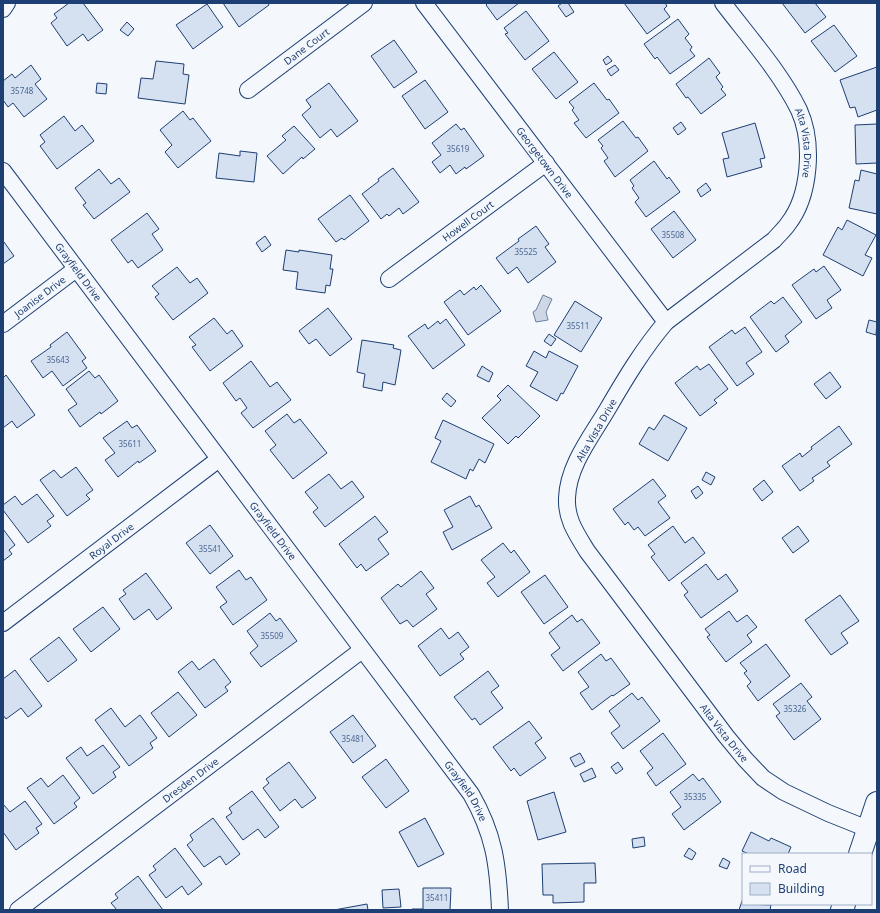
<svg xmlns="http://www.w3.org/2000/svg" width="880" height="913" font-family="'Noto Sans',sans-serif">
<rect width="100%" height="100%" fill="#f4f7fb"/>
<path fill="#cfd7e4" stroke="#687fa3" d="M543,295l9,4 -6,13 2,8 -12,2 -3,-10 3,-2z"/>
<path fill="#d5e0f0" stroke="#1d3f73" d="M69,3h14l20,27 -15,11 -5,-7 -16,12 -16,-23 6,-5 -3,-4z
M223,3h45l1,2 -30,22z
M488,3h31l-22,17 -11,-15z
M562,3h6l6,9 -8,5 -8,-11z
M624,3h41l2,3 -3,3 6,8 -23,17z
M782,3h33l11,14 -21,16z
M207,4l16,23 -30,22 -17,-24z
M526,11l23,30 -24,19 -20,-26 3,-1 -4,-5z
M678,19l11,15 -4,4 7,9 -2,3 5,6 -25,18 -13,-17 -2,2 -11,-15z
M127,22l7,7 -6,7 -8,-6z
M834,25l23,31 -22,16 -24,-31z
M394,40l23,32 -23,16 -23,-32z
M554,52l24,30 -22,17 -24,-30z
M608,56l4,5 -6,4 -3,-5z
M709,58l11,15 -4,4 7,10 -2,2 5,6 -25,19 -13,-17 -2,1 -10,-14z
M156,61l28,3 -1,10 6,1 -4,29 -47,-6 3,-20 12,1z
M31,65l10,14 -6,5 12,15 -23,18 -11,-14 -5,4 -5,-7v-19l9,-7 3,4z
M615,65l4,5 -8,6 -4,-6z
M877,67v43l-19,7 -3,-10 -5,1 -10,-28z
M425,80l23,32 -23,17 -23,-33z
M97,83l10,1 -1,10 -10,-1z
M329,83l29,38 -21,16 -6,-8 -11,9 -18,-23 9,-8 -5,-7z
M594,83l13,17 2,-1 10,14 -33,25 -12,-15 5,-3 -7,-10 2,-2 -5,-6z
M183,111l7,9 3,-2 18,23 -33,27 -13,-16 7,-7 -12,-15z
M64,116l11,15 7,-6 12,16 -37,28 -17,-23 5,-4 -5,-7z
M623,121l13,17 2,-1 10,14 -33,26 -11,-16 4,-3 -7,-10 2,-2 -5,-6z
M681,122l5,7 -8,6 -5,-7z
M755,123l10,35 -5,1 2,8 -35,10 -4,-18 6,-1 -7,-25z
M456,124l5,6 3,-2 20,28 -18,13 -1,-2 -9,7 -6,-9 -10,8 -8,-11 9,-7 -9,-12z
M877,124v39l-21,1 -1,-39z
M294,126l21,23 -12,10 -1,-2 -19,17 -16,-18 19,-16 -4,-4z
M240,151l17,2 -3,29 -38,-4 3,-25 21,3z
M654,161l13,18 2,-2 11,15 -34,25 -11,-15 4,-4 -7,-10 2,-2 -4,-6z
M393,168l26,34 -16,12 -4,-6 -10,8 -2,-2 -6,5 -19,-25 17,-13 -1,-2z
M99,169l12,15 8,-6 11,14 -36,27 -11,-14 3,-2 -11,-15z
M861,170l16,4v40l-28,-6 6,-28 4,1z
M706,183l5,7 -10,7 -4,-7z
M350,195l19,26 -25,19 -2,-2 -6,4 -18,-23z
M674,211l22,29 -23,18 -22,-29z
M147,213l12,16 -7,5 11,16 -25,18 -6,-8 -4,3 -17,-23z
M847,220l29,15 -11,20 7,3 -9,18 -40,-21 15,-28 4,3z
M536,226l13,18 -4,3 11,15 -28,21 -11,-16 -9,7 -12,-16 23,-17 -1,-2z
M265,236l6,9 -9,7 -6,-9z
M4,242l10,14 -11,8v-21z
M286,250l13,2v-2l33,5 -2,14h3l-3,17 -4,-1 -1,8 -29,-4 2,-17 -15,-2z
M824,266l17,24 -14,10 5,8 -16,11 -24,-34 22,-16 2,3z
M177,267l13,16 7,-5 11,15 -35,27 -18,-23 4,-3 -7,-8z
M481,285l20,26 -33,24 -24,-33 16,-12 4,5 10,-8 2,3z
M783,297l19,25 -17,14 4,6 -13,10 -26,-35 21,-16 3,3z
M575,301l27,17 -21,34 -27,-17z
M328,308l24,31 -22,17 -14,-17 -7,5 -10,-13z
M214,318l13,16 5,-4 11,16 -33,25 -18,-24 4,-2 -7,-8z
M446,319l19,26 -32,24 -25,-33 17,-12 3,5 10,-8 2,3z
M869,320l8,2 -1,13 -10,-3z
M745,327l17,25 -16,11 8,11 -17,12 -28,-39 23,-17 3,4z
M67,332l19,26 -4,3 5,7 -24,18 -11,-15 -9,7 -12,-17 20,-14 -1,-2z
M549,334l7,5 -5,7 -7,-5z
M362,340l32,5 -1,3 8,2 -6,35 -12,-3 -1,9 -19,-4 2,-13 -8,-2z
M534,351l12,7 3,-7 29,15 -15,28 -2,-1 -4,8 -27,-15 8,-14 -12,-6z
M251,361l19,26 7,-5 14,18 -38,28 -12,-15 6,-5 -7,-10 -4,3 -13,-18z
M709,364l19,25 -14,11 3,3 -17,13 -25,-33 22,-17 3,4z
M482,366l11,7 -4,9 -12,-6z
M89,371l6,7 4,-3 19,26 -17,13 -1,-2 -20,15 -12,-17 9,-6 -11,-15z
M830,372l11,15 -15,12 -12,-15z
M6,375l29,40 -18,13 -5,-7 -9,7v-50z
M508,385l32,31 -22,22 -2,-2 -8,8 -26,-26 19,-18 -4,-4z
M447,393l9,8 -5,6 -9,-8z
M287,414l7,9 6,-4 27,34 -34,26 -23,-29 6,-5 -11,-14z
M664,415l23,13 -19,33 -29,-17 10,-17 5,3z
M443,420l51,24 -9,19 -6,-4 -6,12 -3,-2 -4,10 -35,-17 10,-21 -6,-3z
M127,421l5,7 5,-3 19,26 -17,12 -1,-2 -20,16 -13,-17 10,-7 -12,-15z
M839,426l13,18 -25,18 3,4 -18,12 2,3 -14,10 -18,-25 18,-13 2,4 10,-8 -1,-2z
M76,467l17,23 -7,5 4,4 -23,17 -27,-36 14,-10 7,8z
M706,472l9,5 -4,8 -9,-5z
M329,474l12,15 11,-8 12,16 -39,30 -12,-15 5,-4 -13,-16z
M653,479l13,17 -8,6 12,16 -25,18 -7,-9 -4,3 -6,-8 -3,3 -12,-16z
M764,480l9,12 -11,9 -9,-12z
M698,486l5,7 -7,6 -5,-8z
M37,494l17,22 -7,5 4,5 -23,17 -25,-33v-5l12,-9 7,9z
M470,496l6,11 3,-2 13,23 -40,22 -9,-18 10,-5 -9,-17z
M375,516l13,16 -10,7 11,15 -23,17 -5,-7 -4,4 -18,-24z
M210,525l23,31 -23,18 -24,-31z
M673,526l12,17 8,-6 12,16 -36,28 -18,-24 4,-3 -7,-9z
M798,526l11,15 -16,12 -11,-15z
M3,529l12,16 -6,5 3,4 -9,7z
M503,543l8,10 3,-3 16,22 -32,25 -11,-14 8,-6 -14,-17z
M706,564l12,16 8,-6 12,17 -37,27 -17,-23 4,-3 -7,-9z
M239,570l7,10 5,-3 16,23 -34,25 -13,-18 7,-5 -11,-15z
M421,571l13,17 -8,6 11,15 -24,18 -6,-7 -7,4 -19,-26 17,-14 3,3z
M146,573l26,35 -15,12 -8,-11 -15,11 -15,-21 7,-5 -3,-4z
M545,575l23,32 -24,17 -23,-32z
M840,595l19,26 -18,12 7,10 -17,12 -26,-35z
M103,607l17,22 -29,23 -18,-23z
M729,611l8,11 10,-7 10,12 -10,8 5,7 -26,20 -19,-25 3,-2 -5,-6z
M270,613l6,8 4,-3 17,23 -36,26 -11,-14 8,-7 -11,-15z
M572,615l5,7 5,-3 18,24 -37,28 -12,-16 9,-7 -11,-15z
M441,628l8,11 9,-7 11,15 -9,7 4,5 -24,17 -22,-30z
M59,637l18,23 -29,22 -18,-23z
M766,644l24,32 -32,25 -11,-15 4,-4 -7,-9 3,-2 -7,-8z
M601,654l5,7 5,-3 19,26 -17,12 -1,-1 -20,15 -12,-17 9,-6 -11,-15z
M214,659l17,23 -6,5 3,4 -23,17 -27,-36 14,-11 7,9z
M15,670l27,36 -14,11 -7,-9 -15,11 -3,-4v-36z
M488,671l11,15 -8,6 12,16 -23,17 -5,-7 -3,2 -18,-23z
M801,683l11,14 -5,4 14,18 -27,21 -18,-24 4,-3 -7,-9z
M178,692l19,23 -28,22 -18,-24z
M632,693l6,7 4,-3 18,24 -37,28 -12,-16 9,-7 -11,-15z
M111,708l14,19 15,-12 17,23 -7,5 3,5 -24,18 -34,-46z
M353,715l23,31 -23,17 -23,-31z
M529,721l13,17 -7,5 11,15 -26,18 -6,-8 -3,3 -18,-24z
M663,733l23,31 -30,22 -9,-13 6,-5 -13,-17z
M103,745l17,22 -7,5 3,5 -23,17 -27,-36 15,-11 6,9z
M580,753l5,9 -10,5 -5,-9z
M386,759l23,32 -23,17 -24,-31z
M289,762l27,36 -14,10 -7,-9 -15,12 -17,-23 6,-5 -3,-4z
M618,762l5,7 -7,5 -5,-7z
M592,768l4,9 -12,5 -4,-8z
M693,774l6,7 4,-3 18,24 -37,28 -12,-16 9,-7 -11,-15z
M63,775l17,23 -6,5 3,4 -23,17 -27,-36 14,-10 7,9z
M252,791l27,36 -14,11 -7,-9 -15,11 -17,-23 6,-4 -3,-5z
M554,792l12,40 -28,8 -11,-39z
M25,801l17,23 -6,4 3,5 -23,17 -13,-18v-28l7,8z
M213,818l27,36 -14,11 -6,-9 -16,11 -17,-22 6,-5 -3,-5z
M425,818l19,36 -26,13 -19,-35z
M751,832l18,9 2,-3 20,9 -3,7h-39l-7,-3z
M644,837l1,9 -12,2 -1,-9z
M175,848l27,36 -14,11 -6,-9 -16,12 -17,-23 7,-5 -3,-4z
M689,848l7,5 -4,7 -8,-4z
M723,858l7,4 -3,7 -8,-3z
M595,863l1,20h-12v19l-31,1v-8h-10l-1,-31z
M138,876l25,34h-46l-6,-7 7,-5 -3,-4z
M423,888h28l-1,22h-38v-1h11z
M399,889l2,18 -18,1 -1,-18z
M743,898v6l28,1 -1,5h-31z
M367,904l1,6h-34z"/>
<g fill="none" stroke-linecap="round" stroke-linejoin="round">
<g stroke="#1d3f73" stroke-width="18">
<g id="street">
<path id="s1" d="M424,3l242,319"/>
<path id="s2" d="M723,3c25,33 58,70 76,107 15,33 11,86 -11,114 -4,6 -10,11 -14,16l-108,82c-23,27 -41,57 -59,88 -16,27 -39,56 -40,88 -1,21 9,35 20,53l139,185 19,23 18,19 21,14 44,21 40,16"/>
<path d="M3,9l4,-6"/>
<path id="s3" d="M248,90l116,-87"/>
<path id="s4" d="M3,171l468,623c23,40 27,70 29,116"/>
<path id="s5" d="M389,279l157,-116"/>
<path id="s6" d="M3,324l73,-55"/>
<path id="s7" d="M3,623l216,-164"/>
<path id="s8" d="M18,910l344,-260"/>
</g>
</g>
<g stroke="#1d3f73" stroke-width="24">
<path id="secondary" d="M860,854l17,-51
M842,910l2,-6"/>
</g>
<use href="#street" stroke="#f4f7fb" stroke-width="16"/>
<use href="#secondary" stroke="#f4f7fb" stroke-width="22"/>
</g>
<g text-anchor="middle" stroke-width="3" stroke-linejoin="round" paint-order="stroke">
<g font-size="8" fill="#4b6792">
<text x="22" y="94">35748</text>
<text x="458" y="152">35619</text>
<text x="673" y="238">35508</text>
<text x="526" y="255">35525</text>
<text x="578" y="329">35511</text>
<text x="58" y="363">35643</text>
<text x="130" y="447">35611</text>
<text x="210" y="552">35541</text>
<text x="272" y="639">35509</text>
<text x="795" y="712">35326</text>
<text x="353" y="742">35481</text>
<text x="695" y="800">35335</text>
<text x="437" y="901">35411</text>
</g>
<g font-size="10" fill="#1d3f73" stroke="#f4f7fb">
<text dy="4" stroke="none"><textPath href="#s3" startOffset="73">Dane Court</textPath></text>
<text dy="4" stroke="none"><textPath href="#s2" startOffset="165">Alta Vista Drive</textPath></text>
<text dy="4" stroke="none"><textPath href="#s1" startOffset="200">Georgetown Drive</textPath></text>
<text dy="4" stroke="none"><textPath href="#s5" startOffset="98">Howell Court</textPath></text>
<text dy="4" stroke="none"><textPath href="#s4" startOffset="126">Grayfield Drive</textPath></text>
<text dy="4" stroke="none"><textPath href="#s6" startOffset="46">Joanise Drive</textPath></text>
<text transform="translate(596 430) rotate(-60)" y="4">Alta Vista Drive</text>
<text dy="4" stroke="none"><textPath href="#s4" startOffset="450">Grayfield Drive</textPath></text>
<text dy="4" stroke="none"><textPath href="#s7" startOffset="136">Royal Drive</textPath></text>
<text dy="4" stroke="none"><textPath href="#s2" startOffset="897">Alta Vista Drive</textPath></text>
<text dy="4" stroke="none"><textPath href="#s8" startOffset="216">Dresden Drive</textPath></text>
<text dy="4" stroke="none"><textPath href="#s4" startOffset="774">Grayfield Drive</textPath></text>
</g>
</g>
<rect width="880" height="913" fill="none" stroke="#1d3f73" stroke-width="8"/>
<rect x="742" y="853" width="130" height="52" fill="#f4f7fb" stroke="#9eadc5"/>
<rect x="750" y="866" width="20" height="6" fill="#f4f7fb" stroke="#9eadc5"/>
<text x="778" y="873" font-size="12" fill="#1d3f73">Road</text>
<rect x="750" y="883" width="20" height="12" fill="#d5e0f0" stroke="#9eadc5"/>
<text x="778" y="893" font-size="12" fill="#1d3f73">Building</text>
</svg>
